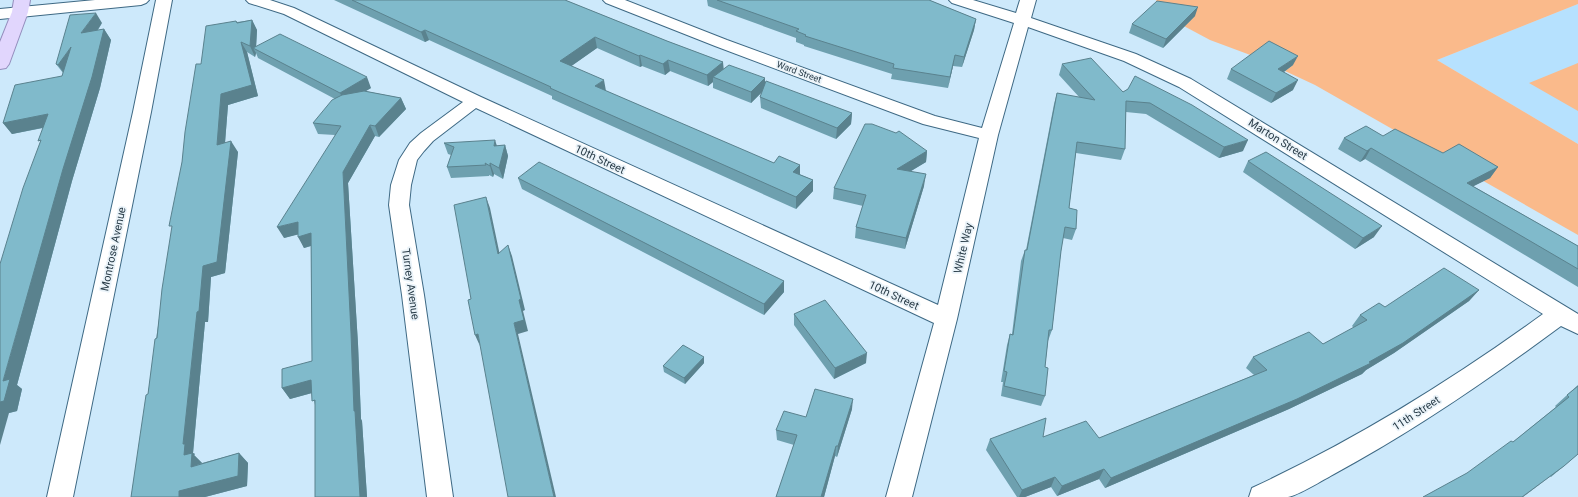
<svg xmlns="http://www.w3.org/2000/svg" width="1578" height="497" font-family="Roboto,sans-serif">
<rect width="100%" height="100%" fill="#cde9fb"/>
<path fill="#b6e1fe" d="M1578,4v140l-141,-84z"/>
<path fill="#faba8b" d="M1156,0h422v4l-141,56 141,84v91l-263,-150 -62,-29 -43,-16 -43,-23z
M1578,63v48l-49,-28z"/>
<g fill="none" stroke-linecap="round" stroke-linejoin="round">
<g stroke="#3e6984" stroke-width="2">
<path id="street" d="M95,0h54l-3,3 -5,2 -141,14v-10z
M156,0h16l-21,112 -78,385h-26l86,-385z
M246,0h24l24,8 187,89 457,208 41,-167 -56,-14 -208,-78 -109,-43 -3,-3h22l102,40 208,76 47,12 32,-105 -62,-20 -3,-3h24l43,13 4,-13h16l-5,18 105,36 55,25 387,235v20l-17,-8c-73,54 -147,105 -227,148 -11,6 -35,21 -46,23 -12,0 -27,0 -39,0l3,-9c103,-48 199,-107 291,-174l-364,-227 -55,-26 -96,-34 -30,108 -41,184 -45,178h-26l48,-174 -458,-215 -43,33 -9,10 -7,9 -6,25 -2,20 15,90 29,202h-26l-25,-202 -13,-90 2,-20 8,-25 11,-17 11,-10 42,-31 -179,-88 -35,-11z"/>
</g>
<g stroke="#948ebd" stroke-width="2">
<path id="primary" d="M14,0h16l-2,12 -19,52 -3,4 -6,1v-27l12,-30z"/>
</g>
<use href="#street" fill="#fff" fill-rule="evenodd"/>
<use href="#primary" fill="#e1d6fd" fill-rule="evenodd"/>
</g>
<path fill="#6ea0af" d="M334,0h231l102,41 56,21v7l129,44 -1,11 -15,15 -75,-31 -1,-11 2,-5 -11,11 -38,-15v-6l-5,4 -38,-15 -5,4 -23,-9 -2,1 -43,-19 -26,18 35,25 207,89v11l-17,18 -244,-110v-3l-123,-56 -4,2z
M707,0h222l47,19 -2,11 -12,37 -9,-1 -5,22 -57,-9 1,-5 -88,-28v-1l-8,-3v-4l-88,-32z
M1195,16l-32,32 -34,-15 3,-9z
M252,20l5,10 -1,16 115,42 -6,3 36,7 5,11 -27,28 -4,-1 -27,47 10,161 3,75 1,2 5,76h-52v-92l-3,-12 -22,6 -8,-11 30,-27 -1,-115 -7,2 -6,-14 -14,4 51,-103 -17,-1 -5,-11 22,-24 -77,-41 -2,-5 -1,4 -8,-5 11,44 -30,9 -3,38 13,9 -13,121 -14,4 -3,45h-3l-12,131 2,1 -1,1 8,8 37,-10 9,10 -1,23 -42,11h-74l17,-103 34,-232 19,-98 35,-43 1,1z
M102,23l-4,7 6,-1 7,11 -11,48 -28,93 -55,204 5,4 -5,22 -8,2 31,-270 3,-15 -31,6 -9,-11 59,-47 1,-3 -7,-9z
M1062,64l61,28 5,-3 115,62 -24,7 -73,-44 -20,-2 -1,37 -4,11 -45,-7 -7,55 7,21 -4,11 -9,-2 -2,13 -9,79 -4,11 -3,26v29l-4,10 -40,-10 2,-14h-2l6,-37 3,-11h2l9,-73 4,-11h1l28,-146 3,-11 23,5 -21,-23z
M1293,65l-9,7 9,18 -22,13 -44,-24 4,-10z
M1383,136l60,17 55,14 -8,11 -17,8 105,60v41l-213,-128 -5,3 -22,-13 6,-11z
M444,143l53,3 8,-1 3,11 -5,23 -9,-5 -1,3 -4,-2v1l-38,2 -4,-11 4,-12 -3,-1z
M927,151l-1,11 -15,9 13,15 -19,63 -50,-11 1,-11 7,-21 -30,-7 1,-11z
M1248,161l126,76 -19,12 -112,-77z
M518,178l266,103v11l-20,23 -242,-126z
M1479,290l-10,11 -75,52 -28,17 -4,4 -73,35 -184,79 -6,-9 -42,17 -6,-9 -26,10h-8l-31,-47 4,-11 53,-2 56,1 155,-63 -8,-7 7,-11 70,-13 31,-16 -2,-2 8,-11 25,-8z
M794,314l72,49 -32,16 -40,-54z
M704,363l-19,21 -21,-12 -1,-6z
M1578,385v69l-27,23 -38,-35 43,-35 -1,-1z
M852,409l-15,48 -2,-1 -11,41h-48l18,-52 -17,-5 -1,-10 30,-13z"/>
<path fill="#5a828e" d="M1198,7l-3,9 -32,32 3,-9z
M96,13l6,10 -14,21 -7,-11z
M976,19l-2,11 -12,37 2,-10z
M252,20l5,10 -1,19 -3,-1 3,5 -1,4 -5,-11z
M104,29l7,11 -11,48 -28,93 -55,204 5,4 -5,22 -8,2 -9,32v-43l3,-21 60,-212z
M425,30l4,10 -4,2 -4,-10z
M595,37l2,11 -34,24 -3,-11z
M241,42l6,10 11,44 -30,9 -4,50 -7,-10 4,-51z
M71,47l-5,29 -8,-11z
M640,55l2,11 -2,1 -1,-11z
M955,55l-2,11 -5,22 2,-11z
M1298,56l-5,9 -19,14 4,-10z
M668,60l2,11 -5,4 -2,-11z
M723,62l1,10 -11,5v5l-5,4 -1,-11z
M367,77l4,11 -26,16 -5,-11z
M765,78v11l-14,14v-11z
M604,80l2,11 -11,-5z
M1298,80l-5,10 -22,13 5,-10z
M401,98l5,11 -27,28 -4,-11z
M852,113l-1,11 -15,15 1,-11z
M48,114l8,11 -44,9 -9,-11z
M370,125l5,11 -27,47 10,161 3,75 1,2 5,76h-7l-6,-86 -11,-239z
M495,140l4,12 -5,-6z
M1248,140l-5,11 -24,7 5,-11z
M231,141l7,11 -13,121 -14,4 -3,45h-3l-12,131 2,1 -1,1 8,8 -11,4 -7,-12 -1,-11 14,-132 6,-46z
M505,145l3,11 -5,23 -4,-11z
M1371,148l-6,11 -5,3 7,-11z
M927,151l-1,11 -30,18 1,-11z
M490,163l4,11 -1,3 -3,-11z
M800,165v11l-7,-4z
M1498,167l-8,11 -32,16 9,-11z
M926,174l-2,12 -19,63 1,-11z
M813,180v11l-17,18v-12z
M486,197l4,11 12,57 -4,-11z
M298,222l6,11 -20,5 -7,-11z
M1382,226l-8,11 -19,12 8,-11z
M311,233l6,11 -13,4 -6,-11z
M508,245l4,11 13,54 -2,1 5,20 -10,3 38,163h-2l-40,-174 5,-23z
M784,281v11l-20,23v-11z
M1479,290l-10,11 -75,52 -28,17 -4,4 -73,35 -184,79 6,-10 258,-116z
M478,334l2,12 -5,-11z
M867,353l-1,10 -32,16 1,-11z
M704,357v6l-19,21 -1,-6z
M311,380l8,11 -29,8 -8,-11z
M853,399l-1,10 -15,48 1,-11z
M836,446l-1,10 -11,41h-3z
M239,453l9,10 -1,23 -42,11h-26v-6z
M1564,466l-41,31h-1z
M1104,469l-5,10 -42,17 5,-10z
M1055,477l-4,10 -26,10h-6l3,-7z"/>
<path fill="#80bacb" stroke="#5a828e" d="M352,0h213l102,41 56,21 -16,13 -39,-15 -5,4 -23,-9 -1,1 -44,-19 -35,24 44,19 -9,6 179,77 5,-7 21,9 -7,7 20,8 -17,17 -246,-109 1,-1 -126,-57 -4,2z
M717,0h212l47,19 -12,38 -9,-2 -5,22 -57,-9 1,-4 -89,-28 1,-1 -10,-4 3,-2z
M1157,1l41,6 -32,32 -34,-15z
M96,13l-15,20 23,-4 -12,48 -29,92 -60,212 7,-2 -6,22 -4,1v-138l23,-76 18,-48 -3,1 10,-27 -45,9 12,-38 47,-9 9,-29 -13,18 -2,-1 14,-49z
M252,20l-2,26 -9,-4 11,43 -31,9 -4,51 14,-4 -14,121 -14,4 -4,45 -2,1 -14,132h2l-1,11 8,-2 -1,14 48,-14 -1,23 -59,15v6h-48l15,-102 2,-1 7,-55 2,-1 5,-49 10,-63h-3l13,-64 3,-30 11,-68h5l5,-38 30,-5 1,2z
M280,34l87,43 -27,16 -87,-45z
M1269,41l29,15 -20,13 20,11 -22,13 -45,-24z
M1091,58l32,34 5,-3 7,-13 57,29 56,35 -24,7 -74,-44 -24,-2 -1,48 -48,-7 -8,66 8,2 -1,19 -11,-2 -4,24 -9,79h-3l-4,37 3,1 -3,28 -41,-10 3,-14 -3,-1 6,-37 3,1 12,-85h2l30,-157 38,7 -33,-36z
M729,65l36,13 -14,14 -38,-15z
M766,81l86,32 -15,15 -77,-31z
M364,91l37,7 -26,28 -5,-1 -27,47 8,161 3,78h1l5,86h-45v-97l-3,1 -1,-21 -29,8v-19l30,-8 -1,-128 -13,4v-15l-21,5 64,-101 -28,-3 19,-23 10,-5z
M865,124h7l24,9 3,-2 28,20 -30,18 29,5 -20,64 -50,-11 10,-32 -32,-7z
M1366,126l17,10 12,-7 48,24 16,-9 39,23 -31,16 111,63v23l-207,-121 -4,3 -23,-13z
M495,140l-1,6 11,-1 -6,23 -9,-5v3l-5,-3 1,2 -39,2 7,-20 -10,-4z
M1266,152l116,74 -19,12 -115,-77z
M539,162l245,119 -20,23 -246,-126z
M486,197l12,57 10,-9 13,54 -2,1 5,20 -10,3 40,174h-46l-30,-163 -3,1 -7,-35 3,-1 -17,-94z
M1444,268l35,22 -76,53 -34,19 2,1 -74,36 -186,79 -7,-9 -42,17 -7,-9 -33,13 -32,-51 56,-21 -3,19 43,-16 13,17 168,-68 -14,-13 56,-25 14,12 44,-24 -7,-5 19,-12 6,4z
M825,300l42,53 -32,15 -41,-54z
M683,345l21,12 -20,21 -21,-12z
M1578,386v68l-14,12 -42,31h-99l44,-24 44,-32 2,1 56,-45 -2,-2z
M815,389l38,10 -15,47h-2l-15,51h-45l21,-62 -21,-5 8,-19 22,6z"/>
<g text-anchor="middle" stroke-width="3.5" stroke-linejoin="round" paint-order="stroke">
<g font-size="9" fill="#293c48" stroke="#eaf3f9">
<text transform="translate(799 72) rotate(20)" y="3">Ward Street</text>
</g>
<g font-size="11" fill="#293c48" stroke="#eaf3f9">
<text transform="translate(1278 139) rotate(32)" y="4">Marton Street</text>
<text transform="translate(600 159) rotate(25)" y="4">10th Street</text>
<text transform="translate(963 248) rotate(-77)" y="4">White Way</text>
<text transform="translate(113 249) rotate(-78)" y="4">Montrose Avenue</text>
<text transform="translate(411 284) rotate(82)" y="4">Turney Avenue</text>
<text transform="translate(894 295) rotate(25)" y="4">10th Street</text>
<text transform="translate(1416 413) rotate(-33)" y="4">11th Street</text>
</g>
</g>
</svg>
